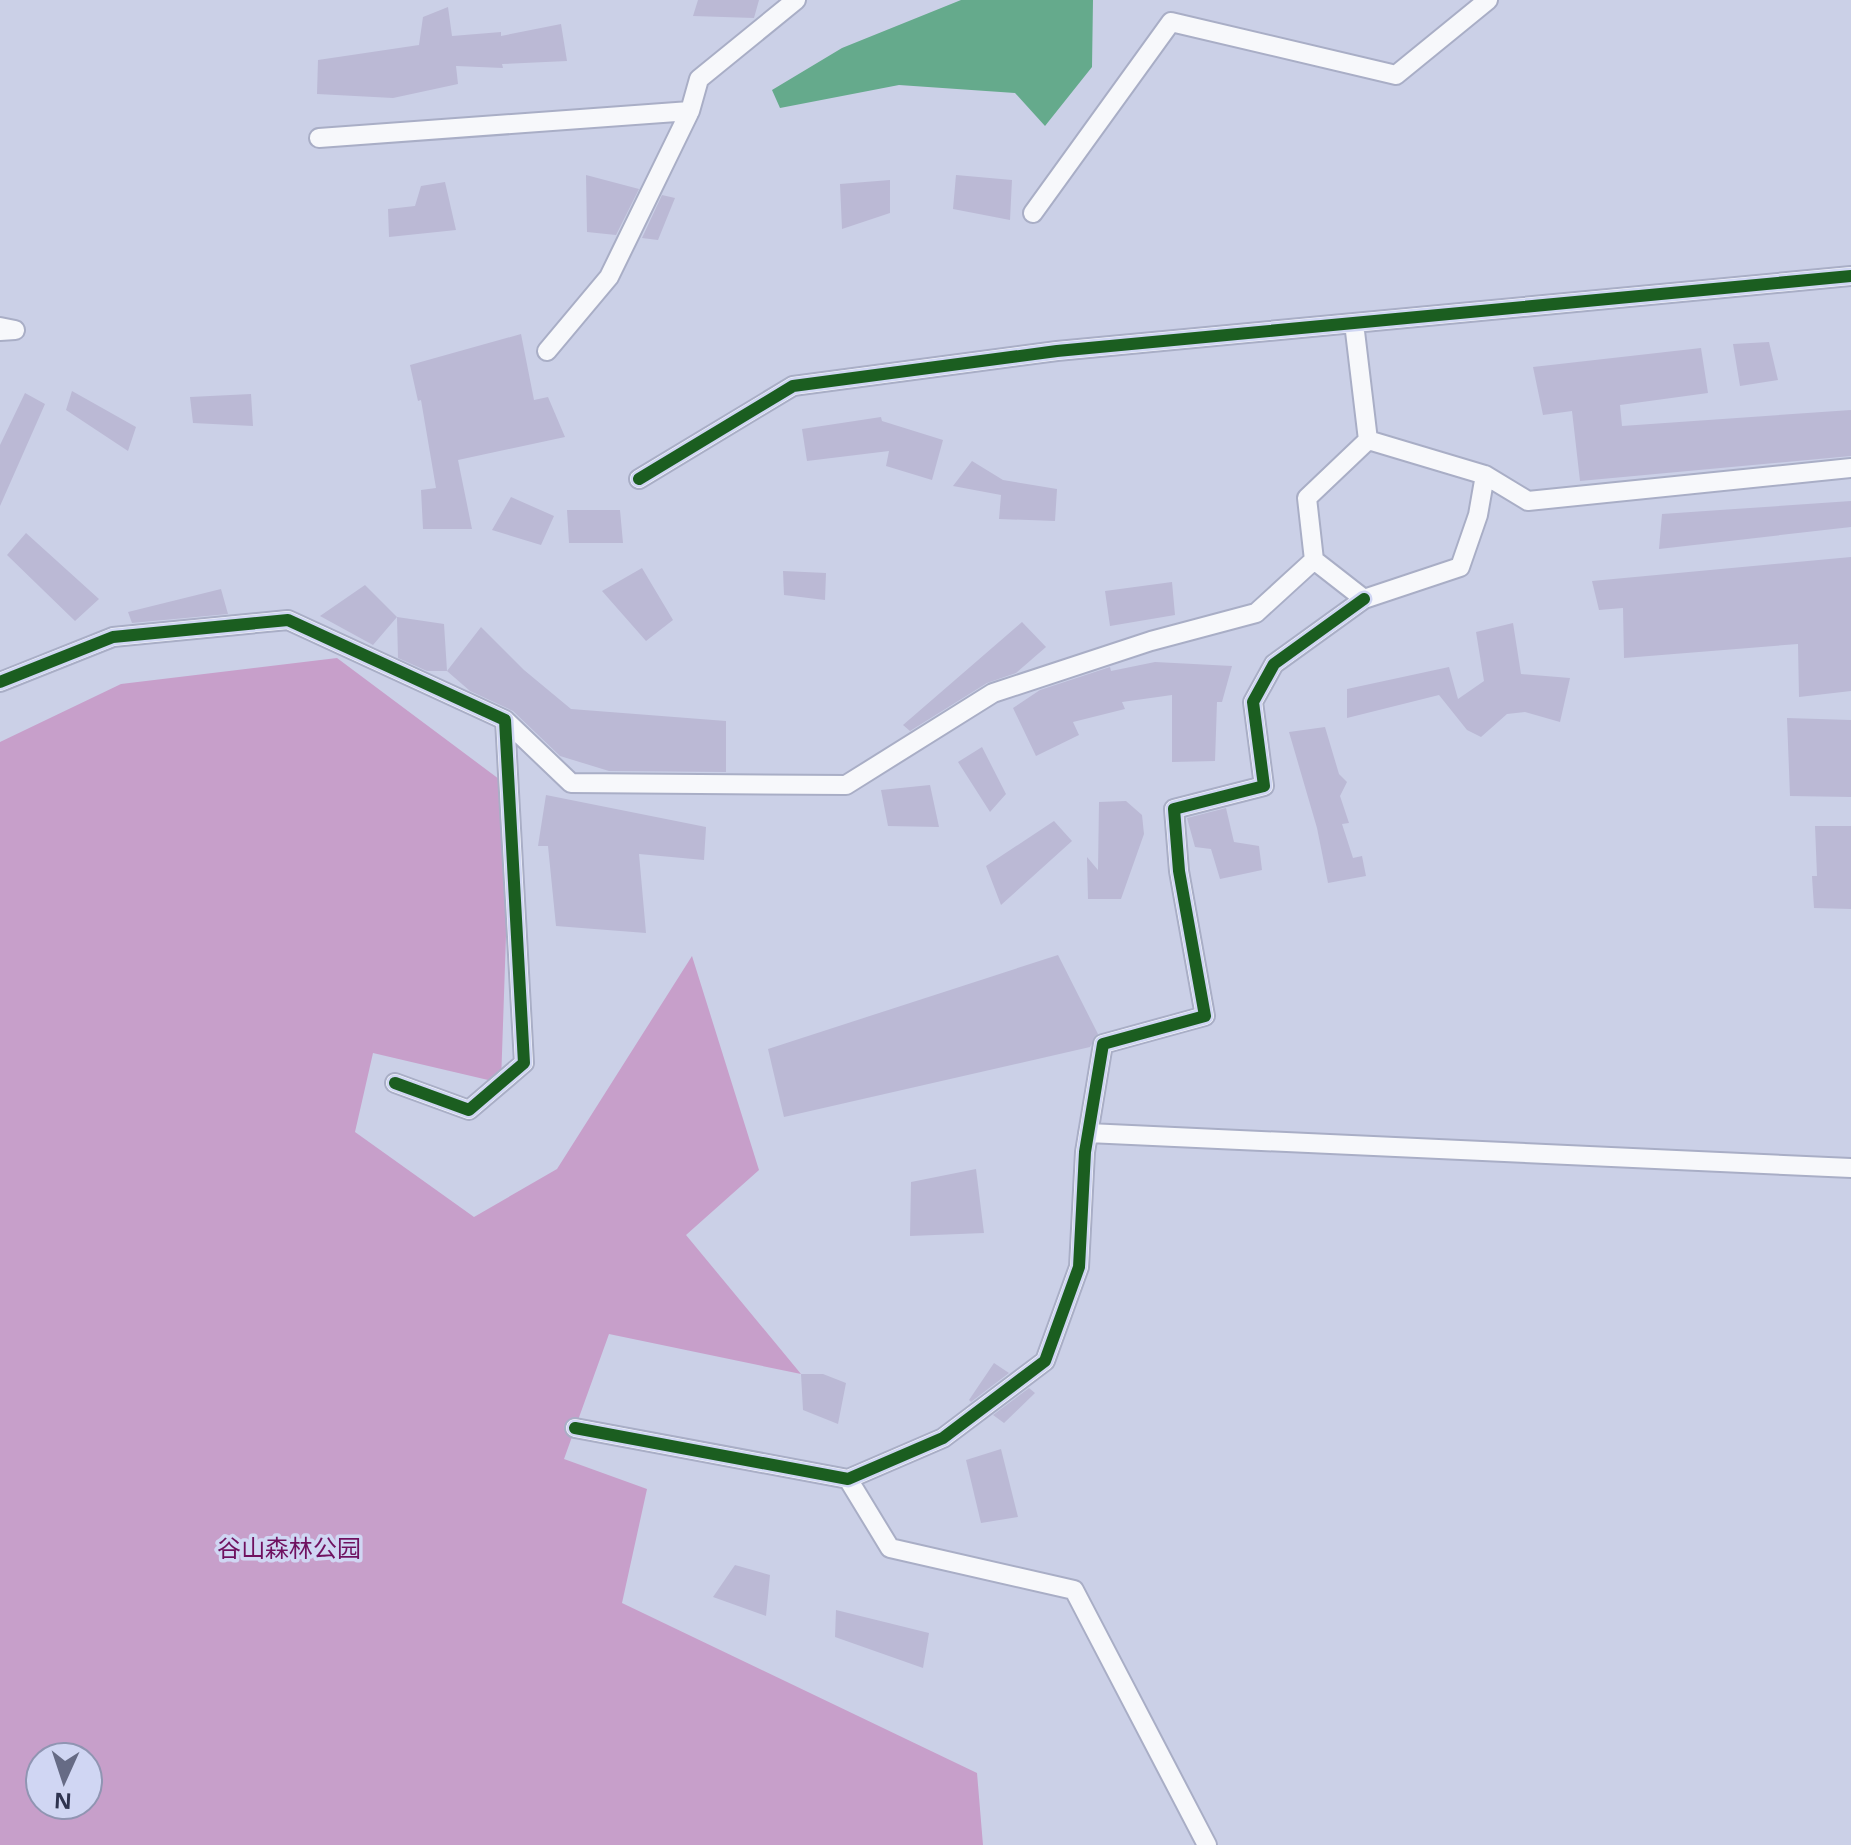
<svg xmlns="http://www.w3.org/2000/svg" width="1851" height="1845" font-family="'Noto Sans','Noto Sans SC',sans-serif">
<rect width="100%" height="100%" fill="#cbd0e7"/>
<path fill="#c79fca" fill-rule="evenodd" d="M337,658l174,130 -10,295 -128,-30 -18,79 119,85 83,-48 135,-213 67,214 -73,65 115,139 -192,-40 -45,125 83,30 -25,114 355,170 6,72h-983v-1103l121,-58zM40,1757h48v48h-48z"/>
<path fill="#65aa8c" d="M961,0h132l-1,67 -47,59 -30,-33 -116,-8 -119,23 -8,-18 70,-42z"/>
<path fill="#bbb9d5" d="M698,0h61l-5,18 -61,-2z
M448,7l4,29 49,-4v4l60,-12 6,37 -65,3 1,4 -47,-2 2,18 -65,14 -76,-4 1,-34 101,-15 4,-28z
M586,175l53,14 -23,46 -29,-3z
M956,175l56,5 -2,40 -57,-11z
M890,180v33l-48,16 -2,-45z
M445,182l11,48 -67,7 -1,-28 27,-3 6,-20z
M662,195l13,3 -17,42 -16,-2z
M521,334l13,66 14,-3 17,40 -107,23 14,69h-49l-2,-39 15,-2 -15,-88 -3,1 -8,-36z
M1769,342l9,38 -38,6 -7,-42z
M1701,348l7,45 -88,12 2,21 229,-16v46l-271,25 -8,-70 -29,4 -10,-48z
M72,391l64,36 -8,24 -62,-41z
M25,393l20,11 -45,102v-61z
M251,394l2,32 -60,-3 -3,-26z
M881,417l1,4 61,19 -11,40 -46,-14 3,-15 -82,10 -5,-32z
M972,461l31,19 54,9 -2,32 -56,-2 2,-24 -48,-9z
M511,497l43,19 -13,29 -49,-15z
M1851,501v26l-192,22 3,-35z
M567,510h53l3,33h-54z
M26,533l73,66 -24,22 -68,-66z
M1851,557v134l-52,6 -1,-53 -174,14 -1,-50 -24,2 -7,-29z
M642,568l31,52 -27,21 -44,-50z
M783,571l43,2 -1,27 -41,-5z
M1172,582l3,33 -65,11 -5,-35z
M365,585l32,32 -24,28 -53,-29z
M221,589l7,25 -96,9 -4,-11z
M397,617l47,7 3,47h-20l-29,-13z
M1022,622l24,25 -30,26 -29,10 -77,48 -7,-6z
M1513,623l8,51 49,4 -10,44 -35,-10 -18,2 -26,23 -14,-7 -28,-35 -92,23v-29l102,-22 9,32 26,-18 -8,-49z
M481,627l43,43 47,39 155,12v51l-117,-1 -49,-15 -47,-45 -43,-20 -23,-20z
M1155,662l77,4 -10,36h-5l-2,59 -43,1v-67l-50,7 3,7 -52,13 6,13 -43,21 -23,-48 27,-18 70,-23 1,4z
M1787,718l64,2v77l-61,-1z
M1325,727l14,47 8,8 -7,14 9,27 -7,1 11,34 9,-2 4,20 -38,7 -11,-55 -28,-96z
M982,747l24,47 -16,18 -32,-50z
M930,785l9,42 -51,-1 -7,-36z
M546,795l160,32 -2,33 -65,-6 7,79 -90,-7 -8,-80h-10z
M1126,801l16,14 2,19 -23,65h-33l-1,-42 11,13 1,-68z
M1226,808l8,34 25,4 3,24 -42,9 -9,-30 -16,-2 -8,-29z
M1054,821l18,20 -71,64 -15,-39z
M1815,826h36v83l-37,-1 -2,-32h5z
M1058,955l40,79 -8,13 -306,70 -16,-68z
M976,1169l8,64 -74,3 1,-54z
M994,1363l15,10 -38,29 -2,-2z
M801,1374h22l23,9 -8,41 -35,-14z
M1029,1388l6,5 -31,30 -11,-8z
M1001,1449l17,68 -37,6 -15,-63z
M735,1565l35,10 -4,41 -53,-19z
M836,1610l93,23 -6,35 -88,-31z"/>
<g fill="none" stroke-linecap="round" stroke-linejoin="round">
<g stroke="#a9aec6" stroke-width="22">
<path id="street" d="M319,138l371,-27 9,-32 97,-79
M1033,213l138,-191 225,53 92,-75
M1354,323l14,117
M0,327l15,3 -15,1
M547,351l62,-74 81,-166
M1485,475l43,26 323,-33
M639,479l154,-93 264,-35 794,-75
M0,682l113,-45 175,-17 217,100 19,343 -55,47 -74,-27
M505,720l66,63 275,2 147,-92 158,-52 105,-28 58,-53 -7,-62 61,-58 117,35 -7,40 -18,52 -96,32 -50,-39
M1088,1133l763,35
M575,1428l273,51 95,-41 102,-77 34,-94 6,-115 18,-108 102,-28 -26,-145 -5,-62 90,-23 -11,-84 21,-38 90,-65
M848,1479l42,69 184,42 133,255"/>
</g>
<use href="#street" stroke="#f7f8fb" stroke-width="18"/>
<g stroke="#d0d6f3" stroke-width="17">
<path id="cycleway" d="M639,479l154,-93 264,-35 794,-75
M0,682l113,-45 175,-17 217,100 19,343 -55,47 -74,-27
M575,1428l273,51 95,-41 102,-77 34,-94 6,-115 18,-108 102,-28 -26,-145 -5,-62 90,-23 -11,-84 21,-38 90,-65"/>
</g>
<use href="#cycleway" stroke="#1b5e20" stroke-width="12"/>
</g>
<g text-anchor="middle" stroke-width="7" stroke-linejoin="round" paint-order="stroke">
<g font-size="24" fill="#6f1160" stroke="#d0d6f3">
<text x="289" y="1557">谷山森林公园</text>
</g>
</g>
<g transform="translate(64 1781) rotate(183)"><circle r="38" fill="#d0d6f3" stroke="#9095b2" stroke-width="2"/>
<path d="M0-6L14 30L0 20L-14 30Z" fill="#666b85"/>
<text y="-12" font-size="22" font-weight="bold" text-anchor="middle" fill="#2f3450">N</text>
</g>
</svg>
